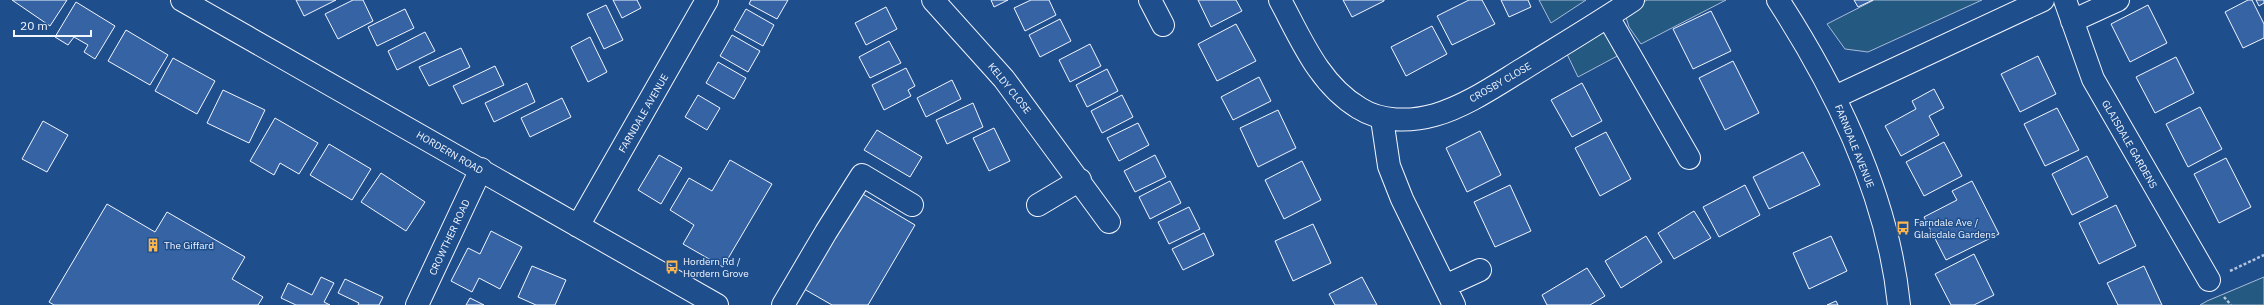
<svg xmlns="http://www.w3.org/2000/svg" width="2264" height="305" font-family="'IBM Plex Sans',sans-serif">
<rect width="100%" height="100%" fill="#1f4e8c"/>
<path fill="#245a82" stroke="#a8bbd7" d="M1539,0h47l-35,23z
M1647,0h79l-85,44 -12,-17 -4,-13z
M1874,0h108l-114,52 -23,-3 -18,-25z
M1599,29l12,8 10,17 -43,23 -13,-27z
M2264,277v28h-64l7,-4z"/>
<path fill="#3563a3" stroke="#f2f6ff" d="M12,0h55l-17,26z
M296,0h40l-32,16z
M353,0h10l10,21 -35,18 -13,-25z
M613,0h24l4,8 -19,10z
M751,0h37l-11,19 -28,-15z
M991,0h17l-14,7z
M1031,0h18l7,15 -31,16 -11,-23z
M1198,0h38l6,11 -31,16z
M1343,0h41v1l-32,16z
M1469,0h13l13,24 -43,21 -15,-29z
M1501,0h27l3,7 -22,10z
M1854,0h19l-15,7z
M2248,0h4l12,24v14l-21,10 -18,-36z
M2256,0h8v3l-5,3z
M76,2l39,24 -20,33 -11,-7 4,-7 -14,-8 -6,8 -13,-8z
M606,5l17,35 -19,9 -17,-35z
M2148,5l19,38 -37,19 -19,-38z
M886,7l11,22 -31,16 -11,-22z
M405,9l9,19 -37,18 -9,-19z
M746,9l28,16 -11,21 -29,-16z
M1711,11l20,40 -38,18 -20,-40z
M1060,19l11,22 -31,16 -11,-22z
M1236,24l20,37 -39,20 -19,-37z
M1432,26l15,28 -41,22 -15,-29z
M126,30l42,25 -18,30 -42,-24z
M425,32l10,19 -38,19 -9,-19z
M732,35l28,16 -12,21 -28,-16z
M590,37l17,35 -19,10 -17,-35z
M889,41l12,22 -31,15 -11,-21z
M1090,44l11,22 -31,16 -11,-22z
M461,48l9,19 -41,19 -10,-19z
M2038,56l18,38 -36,18 -19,-38z
M2176,57l18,36 -39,20 -19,-36z
M173,58l42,23 -18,33 -42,-23z
M1733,61l26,52 -34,17 -26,-52z
M718,62l28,16 -12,21 -28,-16z
M495,66l9,19 -42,19 -9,-18z
M906,68l9,18 -7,4 3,6 -27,14 -12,-25z
M1107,69l11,22 -31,16 -11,-22z
M1259,77l12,24 -38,19 -12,-23z
M952,80l9,19 -35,18 -9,-19z
M527,83l8,19 -41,20 -9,-19z
M1582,83l20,38 -30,16 -21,-37z
M1934,89l10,19 -15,8 10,19 -38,21 -16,-30 31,-17 -4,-8z
M223,90l42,20 -16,33 -42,-20z
M698,95l22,13 -13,22 -22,-13z
M1122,95l11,22 -31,16 -11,-22z
M562,98l9,19 -41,20 -9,-19z
M973,103l10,24 -36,17 -11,-24z
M2200,107l22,42 -34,18 -22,-43z
M2057,108l22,42 -34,16 -21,-42z
M1278,110l18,38 -38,19 -18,-39z
M275,118l43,25 -19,31 -19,-11 -6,12 -24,-14z
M43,121l25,14 -21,37 -25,-13z
M1138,123l11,22 -30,16 -12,-23z
M994,128l16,33 -21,10 -16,-33z
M877,130l45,27 -12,20 -46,-27z
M1480,131l21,44 -34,17 -21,-44z
M1606,132l25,47 -31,17 -25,-48z
M1944,142l18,34 -38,20 -18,-34z
M329,144l42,25 -19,31 -42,-25z
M1803,152l17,33 -51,24 -16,-32z
M659,155l23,13 -21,36 -23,-14z
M1155,155l11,22 -31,15 -11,-21z
M2087,156l21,41 -36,18 -20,-41z
M2226,158l25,49 -32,16 -25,-49z
M730,160l42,24 -49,83 -40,-23 11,-19 -24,-15 19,-32 23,13z
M1302,161l19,39 -37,19 -19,-39z
M381,173l44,29 -19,29 -45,-29z
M1170,181l11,22 -31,16 -11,-22z
M1972,181l27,53 -53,26 -22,-43 33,-17 -5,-9z
M1510,185l21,46 -36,16 -21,-45z
M1745,185l15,30 -41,22 -16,-30z
M856,190l59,35 -47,80h-36l-33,-19z
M107,204l48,28 12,-20 78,45 -13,22 31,18 -5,8h-204l-5,-3z
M2116,205l20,41 -37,18 -20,-41z
M1189,207l11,22 -31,15 -11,-22z
M1694,211l17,27 -37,21 -16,-26z
M1313,224l18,39 -38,18 -18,-40z
M491,231l31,16 -22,42 -21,-11 -7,14 -21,-11 17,-33 12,6z
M1204,233l10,22 -31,15 -11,-21z
M1646,236l16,26 -41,26 -16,-27z
M1831,236l16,35 -38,18 -16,-36z
M1974,254l20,41 -20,10h-23l-16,-31z
M532,266l34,14 -11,25h-19l-18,-8z
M2144,266l18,39h-44l-11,-22z
M1587,268l18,28 -15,9h-43l-5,-10z
M321,277l13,6 -10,19 6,3h-34l-15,-7 7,-15 24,12z
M1362,277l15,28h-42l-6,-11z
M345,279l38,18 -4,8h-21l1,-2 -21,-10z
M470,298l14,7h-18z
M1836,301l2,4h-11z"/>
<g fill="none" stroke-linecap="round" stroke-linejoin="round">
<g stroke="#f2f6ff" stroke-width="24">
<path id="minor" d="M182,0l535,305
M933,0l71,79 105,143
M1150,0l13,25
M1280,0c21,39 39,84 79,108 22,14 51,14 76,7 31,-9 60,-29 88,-46 37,-23 74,-45 110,-69
M1778,0c59,91 110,195 121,305
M2065,0l28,79 116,201
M1608,17l81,141
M2072,21l46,-21
M1835,97l208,-97
M1382,119l7,47 13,33 52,106
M1038,205l42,-25
M578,226l129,-226
M1445,286l35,-16
M417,305l64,-136
M783,305l43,-73 36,-57 50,30"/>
</g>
<path stroke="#b3c4dc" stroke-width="2.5" stroke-dasharray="3 2" stroke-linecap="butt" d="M2230,271l34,-16
M2224,297l7,8"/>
<use href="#minor" stroke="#1f4e8c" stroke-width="22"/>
</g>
<defs>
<g id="bus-bare" transform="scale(1.08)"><path d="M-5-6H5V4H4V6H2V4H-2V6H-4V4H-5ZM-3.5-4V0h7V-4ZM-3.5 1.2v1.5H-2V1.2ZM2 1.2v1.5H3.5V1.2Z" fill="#ffb74d" stroke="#1f4e8c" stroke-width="2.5" paint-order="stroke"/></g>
<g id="building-bare" transform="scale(1.08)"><path d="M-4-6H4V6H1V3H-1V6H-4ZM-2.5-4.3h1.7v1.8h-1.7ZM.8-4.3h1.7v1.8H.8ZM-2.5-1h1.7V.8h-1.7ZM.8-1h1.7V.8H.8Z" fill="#ffb74d" stroke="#1f4e8c" stroke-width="2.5" paint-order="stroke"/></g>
</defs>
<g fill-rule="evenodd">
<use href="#bus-bare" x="1903" y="228"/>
<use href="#building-bare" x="153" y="245"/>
<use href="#bus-bare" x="672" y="267"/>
</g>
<g text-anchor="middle" stroke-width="3" stroke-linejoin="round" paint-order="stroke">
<g font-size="10" fill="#f2f6ff" stroke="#1f4e8c">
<text transform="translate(1500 82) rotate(-30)" y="4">CROSBY CLOSE</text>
<text transform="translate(1010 88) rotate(51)" y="4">KELDY CLOSE</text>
<text transform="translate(643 113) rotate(-60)" y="4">FARNDALE AVENUE</text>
<text transform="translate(2130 144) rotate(60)" y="4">GLAISDALE GARDENS</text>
<text transform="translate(1855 146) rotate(68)" y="4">FARNDALE AVENUE</text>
<text transform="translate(450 152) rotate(30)" y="4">HORDERN ROAD</text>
<text transform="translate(449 237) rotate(-65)" y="4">CROWTHER ROAD</text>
</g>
<g font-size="10" fill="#f2f6ff" stroke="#1f4e8c" text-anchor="start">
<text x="1914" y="226">Farndale Ave /<tspan x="1914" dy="12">Glaisdale Gardens</tspan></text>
<text x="164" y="249">The Giffard</text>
<text x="683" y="265">Hordern Rd /<tspan x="683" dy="12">Hordern Grove</tspan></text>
</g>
</g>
<path d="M14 30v6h77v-6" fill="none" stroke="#f2f6ff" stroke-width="2"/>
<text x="20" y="30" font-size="12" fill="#f2f6ff" stroke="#1f4e8c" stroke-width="3" paint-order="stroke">20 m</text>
</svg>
